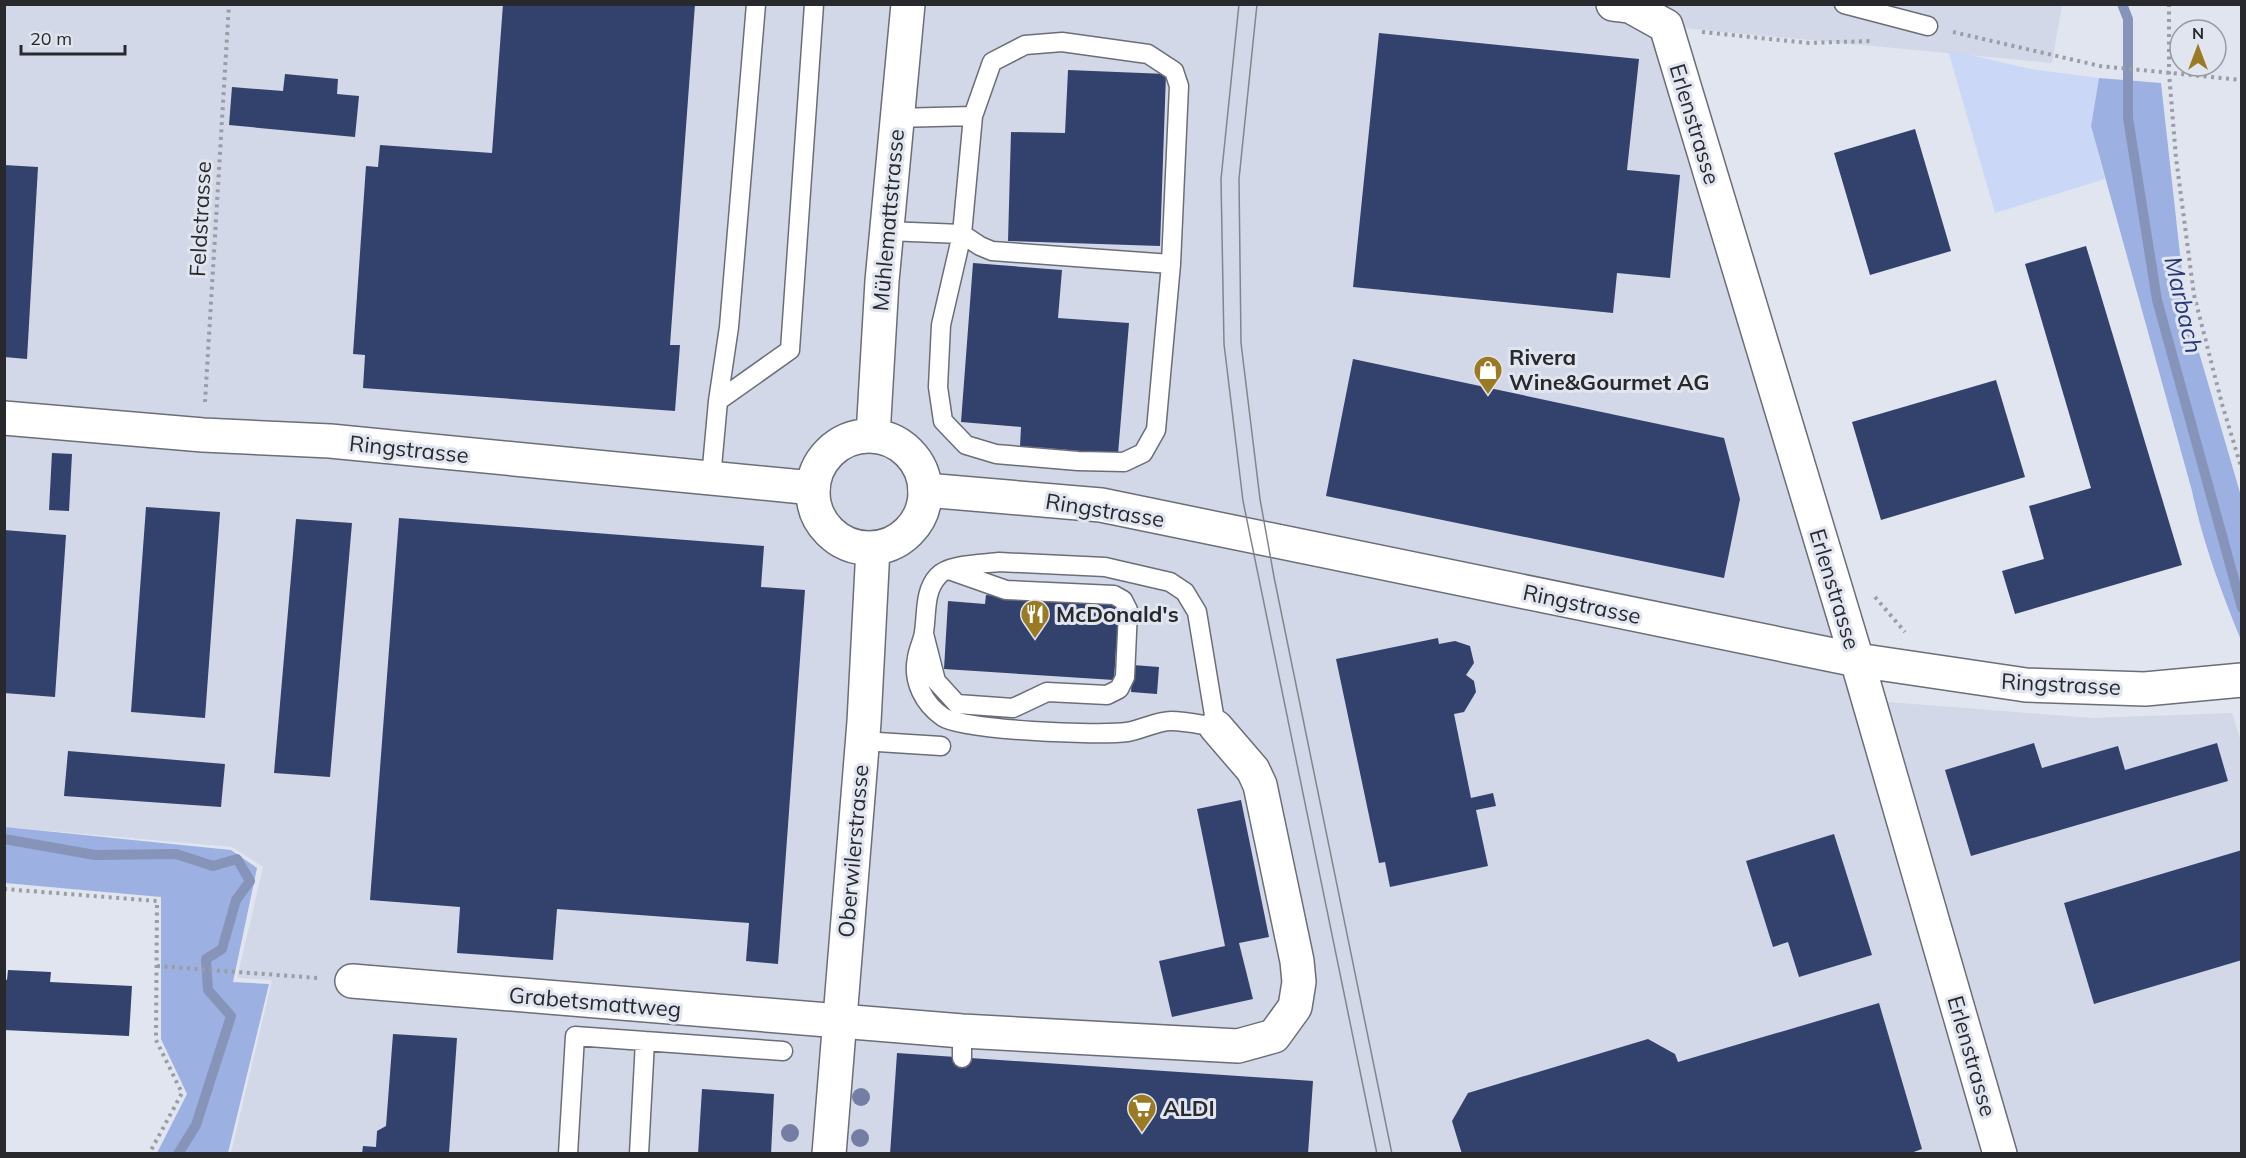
<svg xmlns="http://www.w3.org/2000/svg" width="2246" height="1158" font-family="Mulish,sans-serif">
<rect width="100%" height="100%" fill="#e1e5ef"/>
<path fill="#d2d8e8" d="M4,5h2058l-10,58 -400,-38 199,674 240,19 141,-5 10,32 -1,408h-2010l41,-173 -35,-2 26,-111 -31,-20 -227,-20z"/>
<path fill="#cbd7f7" d="M1948,50l83,19 68,9 -8,48 14,53 -110,34z"/>
<path fill="#9cb0e2" d="M2099,78l62,5 25,225 55,188v144c-20,-49 -38,-97 -49,-149l-101,-365z
M5,827l226,23 26,18 -24,114 36,2 -41,169h-71l30,-59 -26,-55v-142l-156,-14z"/>
<g fill="none" stroke-linecap="round" stroke-linejoin="round">
<path stroke="#8694b9" stroke-width="10" d="M2122,4l6,15v99l29,182 85,308
M4,839l91,16 81,-1 37,12 24,-7 13,22 -14,19 -14,49 -16,10 2,31 23,26 -35,109 -18,29"/>
</g>
<path fill="#33426d" d="M503,4h192l-25,341h10l-5,66 -312,-23 2,-33 -12,-1 13,-188 12,1 2,-22 112,8z
M1379,33l260,26 -12,111 53,5 -10,103 -53,-5 -4,40 -260,-26z
M1068,70l98,4 -6,172 -152,-5 3,-109 54,1z
M285,74l53,5 -1,15 22,2 -4,41 -126,-12 3,-38 51,4z
M1915,129l36,122 -81,24 -36,-122z
M4,165l34,2 -11,192 -23,-2z
M2086,246l96,319 -167,49 -13,-43 42,-12 -15,-53 62,-18 -66,-224z
M973,263l89,7 -4,48 71,5 -11,131 -98,-8 1,-19 -60,-5z
M1353,359l371,79 16,61 -16,79 -398,-82z
M1996,380l29,97 -144,43 -29,-98z
M52,453l20,1 -3,57 -20,-1z
M146,507l74,5 -15,206 -74,-6z
M399,518l365,28 -3,41 44,3 -27,374 -32,-3 3,-38 -192,-14 -4,51 -96,-7 3,-46 -90,-7z
M296,519l56,4 -22,254 -56,-4z
M4,530l62,5 -11,162 -51,-4z
M986,595l134,8 -2,30h6l-1,15h-7l-2,32 -170,-11 4,-68 37,3z
M1438,638l1,6 16,-3 15,5 4,17 -8,12 8,6 2,11 -12,20 -10,2 17,84 22,-5 3,13 -20,4 12,56 -98,21 -5,-25 -6,1 -43,-204z
M1133,665l26,2 -2,27 -26,-2z
M2034,743l8,25 76,-22 7,24 92,-27 11,38 -257,75 -26,-86z
M68,751l157,13 -4,43 -157,-11z
M1241,800l28,137 -30,6 14,56 -81,18 -13,-56 66,-15 -28,-137z
M1834,834l38,121 -73,22 -11,-35 -15,5 -27,-86z
M2242,850v110l-148,44 -30,-101z
M8,970l43,2 -1,10 82,4 -3,50 -125,-6v-51l3,1z
M1879,1003l43,146 -14,5h-446l-10,-33 16,-28 180,-54 27,15 3,8z
M393,1034l64,4 -8,115 -87,1 1,-8 13,1 1,-16 9,-5z
M897,1053l416,28 -5,73h-418z
M702,1089l72,5 -3,60h-73z"/>
<g fill="none" stroke-linecap="round" stroke-linejoin="round">
<g stroke="#6b6e77" stroke-width="21">
<path id="service" d="M1844,4l84,22
M973,116l-11,118 18,12 12,5 179,13
M886,231l76,3 -21,91 -3,62 5,34 23,24 30,9 82,7 46,1 19,-9 13,-23 15,-166 8,-178 -5,-15 -26,-17 -86,-12 -37,3 -33,17 -19,54 -77,2
M718,401l72,-51 24,-346
M711,478l7,-77 11,-74 27,-323
M999,562l106,5 65,15 15,10 12,20 19,115c-14,-2 -30,-6 -45,-6 -14,0 -30,9 -44,11 -27,4 -165,-2 -184,-15 -19,-13 -31,-36 -26,-59 1,-9 6,-17 7,-26 3,-19 0,-41 14,-56 10,-12 46,-12 61,-14z
M924,634l12,47 21,23 56,4 34,-16 60,3 12,-6 6,-12 3,-67 -5,-10 -9,-5 -108,-5 -57,-20
M862,741l79,5
M962,1058v-27
M568,1154l7,-118 208,15
M639,1154l6,-113"/>
</g>
<g stroke="#6b6e77" stroke-width="36">
<path id="minor" d="M1613,4l17,2 36,20 191,634 143,494
M4,418l199,17 127,6 483,47
M925,490l176,15 756,155 169,25 119,4 97,-9
M352,981l610,50 276,15 36,-10 21,-29 4,-25 -2,-21 -37,-176 -7,-15 -37,-43"/>
</g>
<g stroke="#6b6e77" stroke-width="36">
<path id="secondary" d="M873,436l9,-155 26,-277
M813 492a56 56 0 1 1 112 0a56 56 0 1 1-112 0Z
M829,1154l35,-432 9,-174"/>
</g>
<path stroke="#9a9da5" stroke-width="4" stroke-dasharray="3 4.5" stroke-linecap="butt" d="M2169,4v69l7,85 18,137 28,109 20,66
M1702,32l107,11 62,-2
M1953,32l147,34 142,14
M205,402l24,-398
M1875,597l30,35
M4,889l153,12 -1,139 26,53 -33,61
M157,966l161,12"/>
<use href="#service" stroke="#fff" stroke-width="18"/>
<use href="#minor" stroke="#fff" stroke-width="33"/>
<use href="#secondary" stroke="#fff" stroke-width="33"/>
<path stroke="#82858b" stroke-width="1.5" d="M1239,4l-18,175 3,165 19,157 134,653
M1257,4l-18,175 2,164 19,156 14,78 118,577"/>
</g>
<g fill="#747ea4">
<circle cx="861" cy="1097" r="9"/>
<circle cx="790" cy="1133" r="9"/>
<circle cx="860" cy="1138" r="9"/>
</g>
<defs>
<g id="shop-pin" transform="scale(1.5)"><path d="M0 17L-7.5 6A9.5 9.5 0 1 1 7.5 6Z" fill="#9b7a24" stroke="#e1e5ef"/><path d="M-5-2.5h2.3a2.7 3.5 0 0 1 5.4 0H5L5.5 6h-11ZM-1.5-2.5h3a1.5 2.3 0 0 0-3 0Z" fill="#fff"/></g>
<g id="restaurant-pin" transform="scale(1.5)"><path d="M0 17L-7.5 6A9.5 9.5 0 1 1 7.5 6Z" fill="#9b7a24" stroke="#e1e5ef"/><path d="M-5-6h1v4h1v-4h1v4h1v-4h1v5L-1.5 .5V6h-2V.5L-5-1ZM5-6V6H3V1.5H1.5Q1.5-4 5-6Z" fill="#fff"/></g>
<g id="supermarket-pin" transform="scale(1.5)"><path d="M0 17L-7.5 6A9.5 9.5 0 1 1 7.5 6Z" fill="#9b7a24" stroke="#e1e5ef"/><path d="M-6-5.5h2.5l.6 2H6L4.5 2H-2.5L-4.4-4H-6ZM-1.5 3.2a1.3 1.3 0 1 0 .1 0ZM3 3.2a1.3 1.3 0 1 0 .1 0Z" fill="#fff"/></g>
</defs>
<g fill-rule="evenodd">
<use href="#shop-pin" x="1488" y="370"/>
<use href="#restaurant-pin" x="1035" y="614"/>
<use href="#supermarket-pin" x="1142" y="1108"/>
</g>
<g text-anchor="middle" stroke-width="6" stroke-linejoin="round" paint-order="stroke">
<g font-size="22" fill="#27292c" stroke="#e1e5ef">
<text transform="translate(1695 124) rotate(73)" y="8">Erlenstrasse</text>
<text transform="translate(200 219) rotate(-87)" y="8">Feldstrasse</text>
<text transform="translate(888 220) rotate(-85)" y="8">Mühlemattstrasse</text>
<text transform="translate(409 449) rotate(6)" y="8">Ringstrasse</text>
<text transform="translate(1105 510) rotate(9)" y="8">Ringstrasse</text>
<text transform="translate(1835 589) rotate(73)" y="8">Erlenstrasse</text>
<text transform="translate(1582 604) rotate(12)" y="8">Ringstrasse</text>
<text transform="translate(2061 684) rotate(3)" y="8">Ringstrasse</text>
<text transform="translate(853 851) rotate(-85)" y="8">Oberwilerstrasse</text>
<text transform="translate(595 1002) rotate(5)" y="8">Grabetsmattweg</text>
<text transform="translate(1972 1056) rotate(74)" y="8">Erlenstrasse</text>
</g>
<g font-size="22" font-weight="bold" fill="#27292c" stroke="#e1e5ef" text-anchor="start">
<text x="1509" y="365">Rivera<tspan x="1509" dy="25">Wine&amp;Gourmet AG</tspan></text>
<text x="1056" y="622">McDonald's</text>
<text x="1163" y="1116">ALDI</text>
</g>
<g font-size="24" font-style="italic" fill="#263875" stroke="#e1e5ef">
<text transform="translate(2183 305) rotate(77)" y="8">Marbach</text>
</g>
</g>
<rect width="2246" height="1158" fill="none" stroke="#27292c" stroke-width="12"/>
<g transform="translate(2198 48)"><circle r="28" fill="#e1e5ef" stroke="#979aa1" stroke-width="1.5"/>
<path d="M0-4.5L10 22L0 15L-10 22Z" fill="#9b7a24"/>
<text y="-9" font-size="16" font-weight="bold" text-anchor="middle" fill="#27292c">N</text>
</g>
<path d="M21 45v9h104v-9" fill="none" stroke="#27292c" stroke-width="3"/>
<text x="30" y="45" font-size="18" fill="#27292c" stroke="#e1e5ef" stroke-width="4.5" paint-order="stroke">20 m</text>
</svg>
